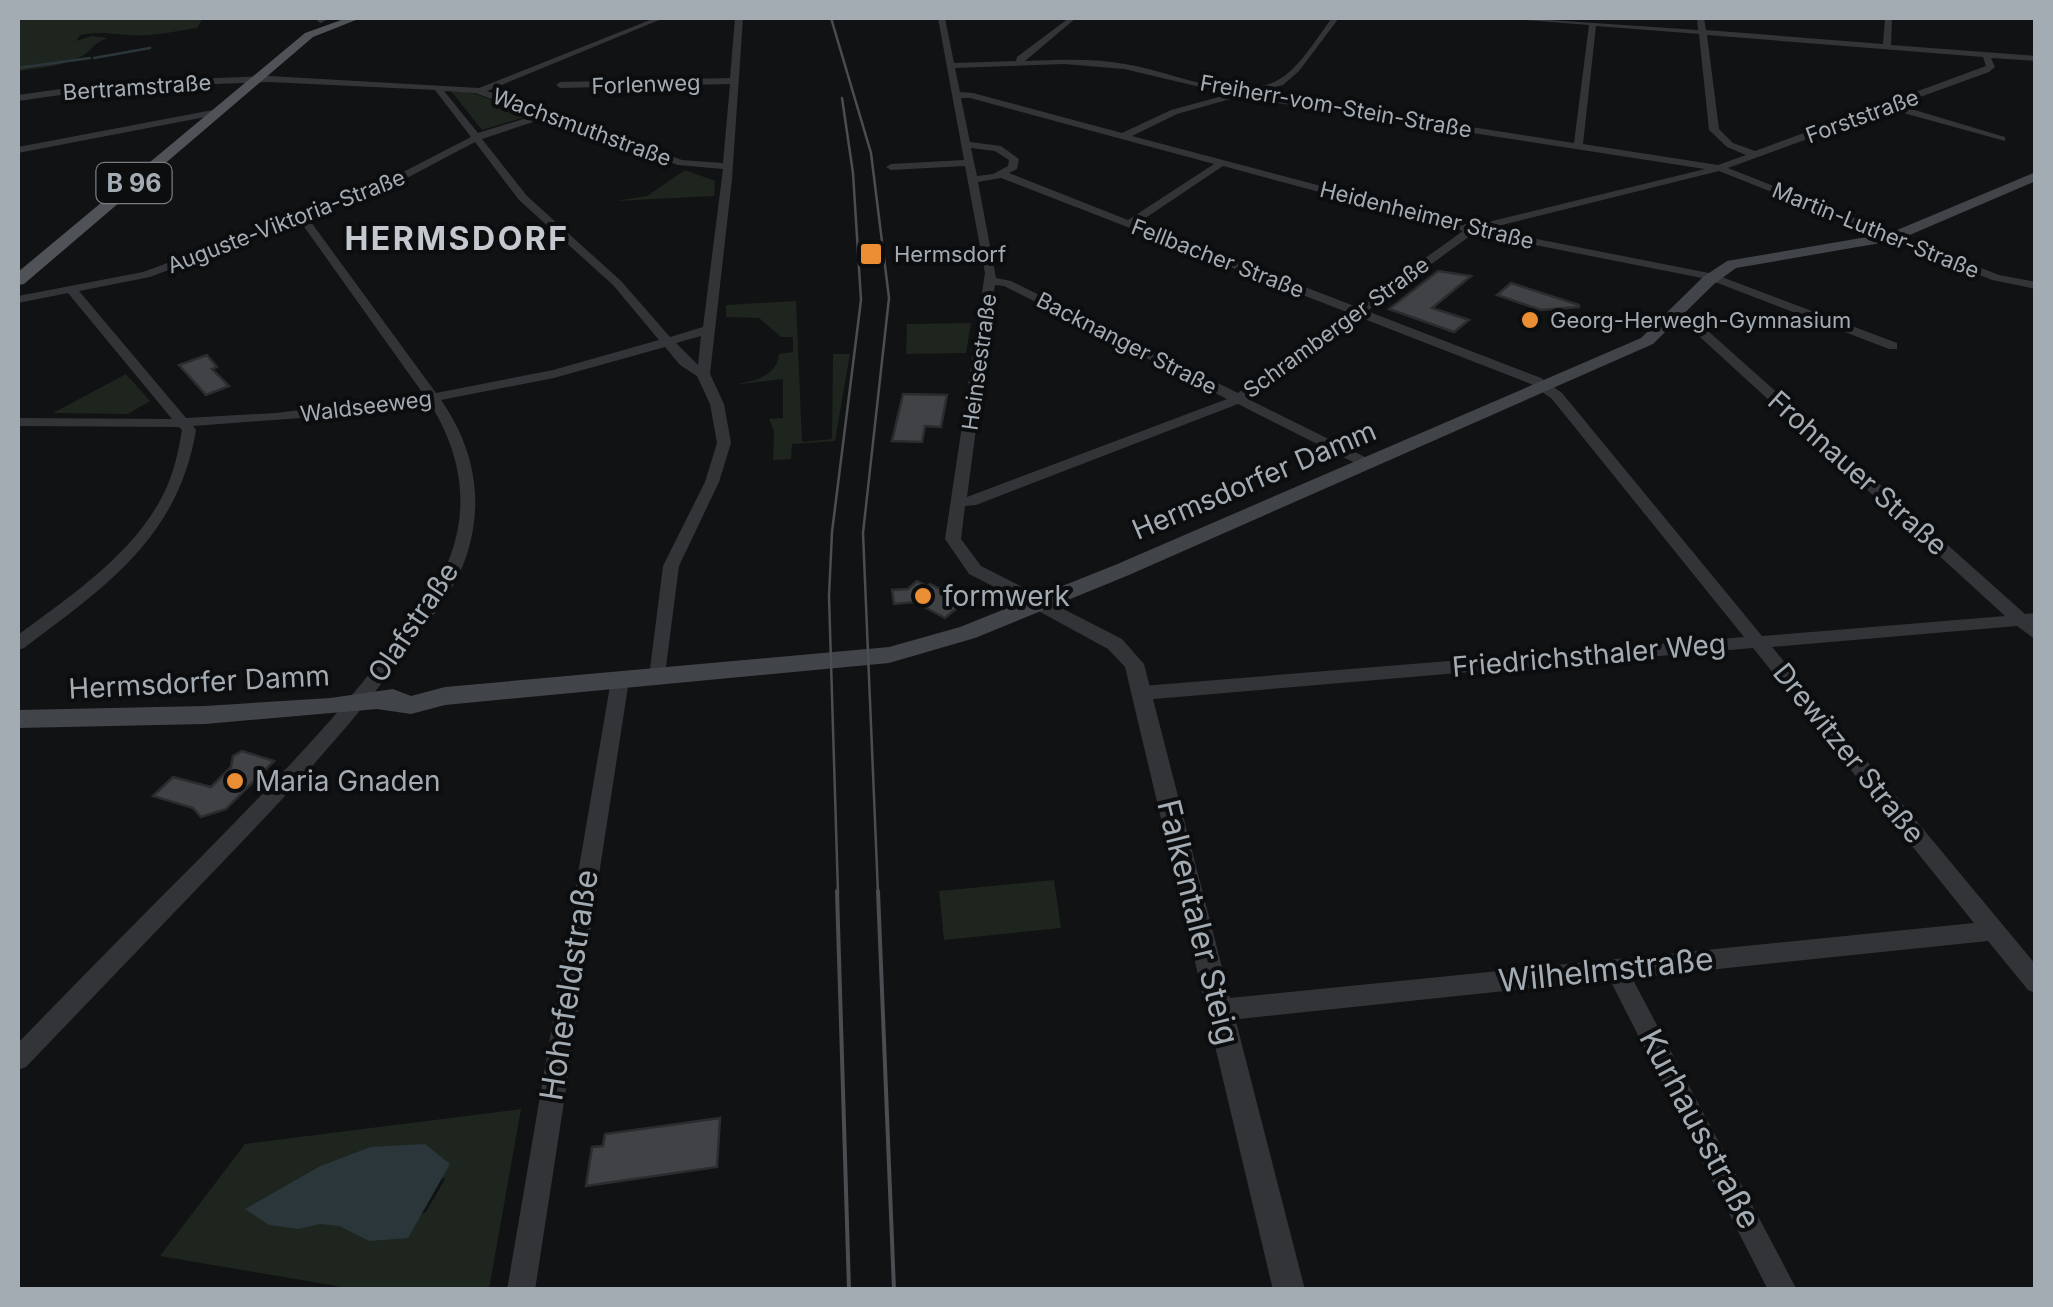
<svg xmlns="http://www.w3.org/2000/svg" width="2053" height="1307" font-family="Inter,sans-serif">
<rect width="100%" height="100%" fill="#111213"/>
<path fill="#1e251e" fill-rule="evenodd" d="M18,18h185l-6,10c-22,3 -45,9 -67,7 -19,-1 -31,-4 -50,0l-4,6 16,-5 16,2c-17,6 -16,13 -26,18 -20,11 -43,12 -64,15z
M451,91l19,1 62,23 -50,15z
M685,170l30,11 -1,15 -98,5 31,-5z
M796,301l6,141 30,-3 1,-85h17l-15,87 -43,3 -1,15 -18,1 1,-29 -5,-12 14,-1v-39l-50,6c20,-4 44,-8 46,-31l14,-2v-15h-12l-22,-19 -33,-1v-12z
M971,323l-5,30 -60,1 1,-30z
M126,374l24,27 -22,13 -75,-1z
M1054,880l7,48 -117,12 -5,-49z
M521,1109l-32,180h-135l-194,-33 85,-112zM370,1147l75,32 -19,33 -57,29 -30,-15 -93,-17 74,-43z"/>
<path fill="#2b363b" d="M425,1144l25,20 -42,74 -39,3 -30,-15 -19,-2 -22,5 -29,-4 -24,-16 75,-43 50,-19z"/>
<g fill="none" stroke-linecap="round" stroke-linejoin="round">
<path stroke="#2b363b" stroke-width="2.5" d="M94,58l56,-10
M18,68l72,-10"/>
</g>
<path fill="#404246" stroke="#2b2c2f" stroke-width="2.5" d="M1438,271l33,5 -39,32 37,12 -15,12 -65,-23z
M1511,283l68,22v2l-38,3 -44,-15z
M207,355l10,12 -5,2 17,17 -23,9 -27,-30z
M903,394l44,1 -6,32 -16,-1 -3,16 -30,-1z
M917,581l10,5 3,-2 34,18 -19,16 -30,-16 -21,2 -2,-14 16,-1z
M242,751l32,10 -48,48 -25,8 -8,-9 -40,-12 20,-19 38,10 20,-20 2,-11z
M720,1118l-3,49 -131,19 6,-39 11,-1 2,-12z"/>
<g fill="none" stroke-linecap="round" stroke-linejoin="round">
<path fill="#333438" fill-rule="evenodd" d="M321,18h8l-8,5 -4,-2z
M655,18h9l-177,73 195,69 41,3 7,-79 -170,4 -4,-3 4,-3 170,-4 5,-60h8l-11,161 -22,195 14,30 7,39 -12,39 -40,84 -15,116 -6,1 -9,-6 14,-111 42,-84 12,-39 -7,-39 -13,-28 -17,-11 -15,-18 -111,31 -113,22c32,46 43,97 27,151 -12,41 -43,74 -68,108 -56,76 -120,143 -185,211 -63,66 -126,131 -189,197l-8,3v-27c62,-64 124,-127 187,-190 62,-64 125,-127 179,-198 24,-32 53,-63 67,-101 19,-53 8,-105 -22,-152l-88,13 -148,11 3,4c-18,108 -90,156 -172,218l-6,2v-15c51,-38 113,-79 144,-138 11,-21 16,-43 20,-67l-3,-3 -161,-1v-8l154,1 -104,-126 -50,10v-7l125,-24 235,-87 93,-48 -36,-47 -166,-8 -159,6 -92,13v-6l92,-13 159,-6 210,12zM444,91l31,2 61,22 -58,18zM545,118l133,47 45,4 -20,158 -33,10 -49,-56 -94,-85 -45,-57zM475,142l44,58 94,85 46,55 -106,30 -117,23 -128,-175 78,-29zM300,221l124,174 -148,18 -90,5 -107,-127 71,-14zM701,336l-3,29 -22,-22z
M938,18h7l9,45 62,-2 1,-4 52,-39h7l-51,43c33,-1 67,-3 100,3 46,7 108,39 151,17 23,-11 41,-44 56,-63h7l-40,53 -16,14 -31,8 322,50 15,-118 -64,-5 -3,-2 176,12 -1,-12h7l2,12 177,14 2,-26h7l-1,27 145,11v5l-45,-3 4,9 -6,5 -91,33 107,32v4l-116,-32 -161,59 271,107 37,7v7l-44,-9 -273,-109 -233,58 228,45 183,69v6h-8l-182,-70 -233,-46 -107,78 174,67 21,15 200,243 243,-20 -305,-279 -28,-15v-6h8l28,15 317,283 11,-1v27l-19,-14 -245,21 264,318v28l-8,-3 -40,-49 -356,37 165,312h-29l-158,-310 -390,41 -8,-3 -4,-8 4,-8 8,-3 754,-76 -221,-275 -611,52 -6,-2 -3,-5 3,-5 6,-2 602,-49 -192,-238 -21,-15 -172,-67 -111,82 125,62v6h-10l-125,-63 -262,101 -11,1 -4,33 20,27 65,33 2,4 -2,4h-12l-65,-33 -24,-35 40,-266 -20,-107 -74,4 -5,-3 5,-3 73,-4zM1596,26l103,8 10,96 18,17 19,8 -28,10 -135,-21zM1707,35l276,22 3,9 -231,85 -22,-8 -14,-14zM1064,64l60,5 106,25 -59,16 -49,23 -149,-40 -13,-1 -5,-24zM1241,96l5,2 459,71 -233,57 -340,-90 45,-22zM961,98h9l244,66 -86,56 -119,-47 8,-4 2,-10 -18,-13 -31,-4zM971,148l24,3 14,9 -1,6 -15,8 -16,2zM1223,166l234,63 6,2 -106,76 -219,-84zM1001,178l348,135 -111,80 -227,-112 -15,-3 -18,-96zM995,285l9,1 223,113 -260,98z
M2027,18h9v2h-8z
M218,109l3,5 -203,39v-6z
M620,674l9,6 -94,610h-28l104,-610z"/>
<path fill="#333438" fill-rule="evenodd" d="M1040,597l82,42 22,25 161,626h-32l-148,-623 -17,-18 -75,-41 -3,-5z"/>
<path fill="#414448" fill-rule="evenodd" d="M2036,172v9l-138,59 -162,28 -22,16 -61,60 -524,231 -154,63 -86,25 -444,42 -34,9 -34,-5 -172,15 -187,4v-18l187,-4 125,-8 63,-9 18,7 34,-9 444,-40 71,-20 155,-62 526,-227 62,-61 24,-16 163,-28z"/>
<path fill="#4f5257" fill-rule="evenodd" d="M347,18h14l-48,19 -289,247 -6,1v-13l287,-239z"/>
<path stroke="#4a4d51" stroke-width="2.5" d="M831,18l40,135 18,145 -26,235 15,360
M838,893l-9,-297 3,-64 29,-232 -8,-127 -11,-75"/>
<path stroke="#4a4d51" stroke-width="4" d="M837,891l12,399
M878,891l16,399"/>
</g>
<g fill="#eb8d32" stroke="#0c0d0e" stroke-width="4">
<rect x="859" y="242" width="24" height="24" rx="5"/>
<circle cx="1530" cy="320" r="10"/>
<circle cx="923" cy="596" r="10"/>
<circle cx="235" cy="781" r="10"/>
</g>
<g text-anchor="middle" stroke-width="8" stroke-linejoin="round" paint-order="stroke">
<g font-size="22" fill="#a3abb3" stroke="#0c0d0e">
<text transform="translate(646 84) rotate(-2)" y="8">Forlenweg</text>
<text transform="translate(137 87) rotate(-4)" y="8">Bertramstraße</text>
<text transform="translate(1336 106) rotate(10)" y="8">Freiherr-vom-Stein-Straße</text>
<text transform="translate(1862 116) rotate(-20)" y="8">Forststraße</text>
<text transform="translate(582 127) rotate(20)" y="8">Wachsmuthstraße</text>
<text transform="translate(1427 215) rotate(14)" y="8">Heidenheimer Straße</text>
<text transform="translate(286 221) rotate(-21)" y="8">Auguste-Viktoria-Straße</text>
<text transform="translate(1876 230) rotate(22)" y="8">Martin-Luther-Straße</text>
<text transform="translate(1218 258) rotate(21)" y="8">Fellbacher Straße</text>
<text transform="translate(1336 327) rotate(-36)" y="8">Schramberger Straße</text>
<text transform="translate(1127 343) rotate(27)" y="8">Backnanger Straße</text>
<text transform="translate(979 362) rotate(-82)" y="8">Heinsestraße</text>
<text transform="translate(366 406) rotate(-7)" y="8">Waldseeweg</text>
</g>
<g font-size="22" fill="#a3abb3" stroke="#0c0d0e" text-anchor="start">
<text x="894" y="262">Hermsdorf</text>
<text x="1550" y="328">Georg-Herwegh-Gymnasium</text>
</g>
<rect fill="#0c0d0e" stroke="#767c82" stroke-width="2.5" x="96.5" y="163" width="75" height="40" rx="8"/>
<g font-size="25" font-weight="bold" fill="#a3abb3">
<text x="134" y="192">B 96</text>
</g>
<g font-size="28" fill="#a3abb3" stroke="#0c0d0e">
<text transform="translate(1858 473) rotate(42)" y="10">Frohnauer Straße</text>
<text transform="translate(1254 480) rotate(-23)" y="10">Hermsdorfer Damm</text>
<text transform="translate(413 622) rotate(-56)" y="10">Olafstraße</text>
<text transform="translate(1589 655) rotate(-5)" y="10">Friedrichsthaler Weg</text>
<text transform="translate(199 682) rotate(-3)" y="10">Hermsdorfer Damm</text>
<text transform="translate(1849 753) rotate(51)" y="10">Drewitzer Straße</text>
</g>
<g font-size="28" fill="#a3abb3" stroke="#0c0d0e" text-anchor="start">
<text x="943" y="606">formwerk</text>
<text x="255" y="791">Maria Gnaden</text>
</g>
<g font-size="32" font-weight="bold" letter-spacing="2.5" fill="#c4c9cf" stroke="#0c0d0e">
<text x="457" y="250">HERMSDORF</text>
</g>
<g font-size="32" fill="#a3abb3" stroke="#0c0d0e">
<text transform="translate(1198 922) rotate(76)" y="11">Falkentaler Steig</text>
<text transform="translate(1606 970) rotate(-6)" y="11">Wilhelmstraße</text>
<text transform="translate(569 985) rotate(-81)" y="11">Hohefeldstraße</text>
<text transform="translate(1700 1129) rotate(62)" y="11">Kurhausstraße</text>
</g>
</g>
<rect width="2053" height="1307" fill="none" stroke="#a3abb3" stroke-width="40"/>
</svg>
